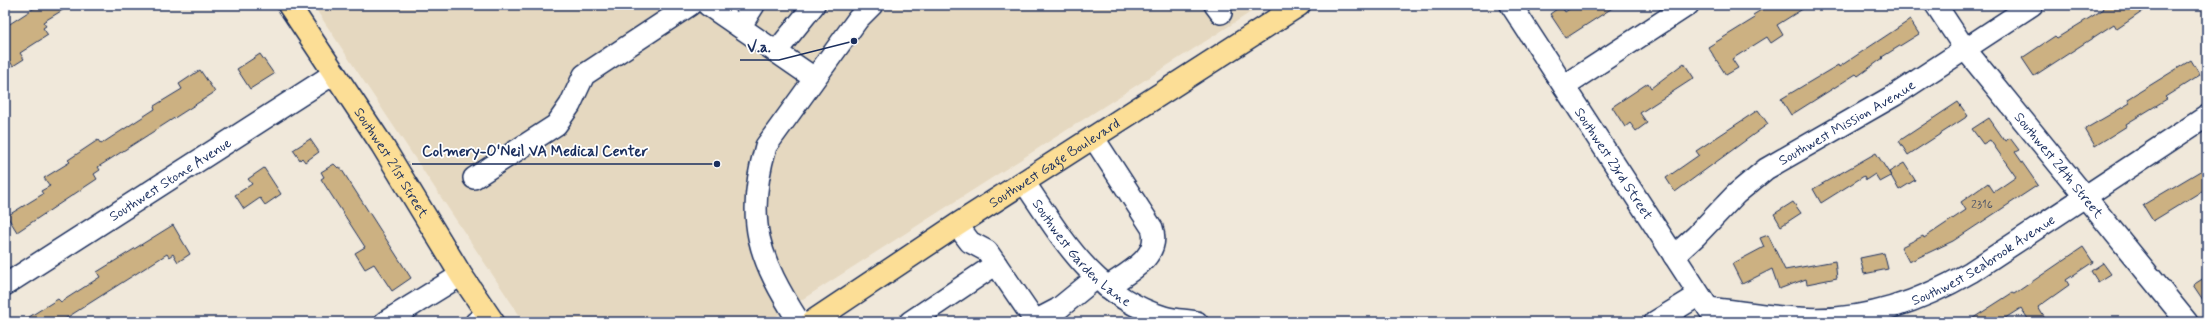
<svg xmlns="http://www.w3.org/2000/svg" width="2212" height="327" font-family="Mynerve,sans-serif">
<rect width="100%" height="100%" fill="#f0e8da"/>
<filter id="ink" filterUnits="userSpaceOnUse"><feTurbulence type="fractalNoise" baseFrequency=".025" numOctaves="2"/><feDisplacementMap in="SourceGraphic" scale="8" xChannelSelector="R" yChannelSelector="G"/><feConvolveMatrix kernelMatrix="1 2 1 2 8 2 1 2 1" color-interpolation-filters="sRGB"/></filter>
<g filter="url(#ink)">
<path fill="#e5d8c0" d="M313,5h949l-495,317h-243z"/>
<path fill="#ccb182" stroke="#1b2f5e" d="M39,5h32l-28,17 3,4 -3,2 5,7 -28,18 4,6 -11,7 -8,-12v-27z
M1575,5h42l-51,33 -16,-24 11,-8 4,6z
M1769,5h40l-32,20 6,10 -12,8 -4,-6 -35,22 6,9 -12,7 -18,-28 47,-29 -2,-3z
M2101,5h51l-35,24 -3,-5 -80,52 -12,-18 33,-22 2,2 47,-29z
M1910,20l9,14 -37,23 1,1 -25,18 -2,-2 -65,41 -10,-16 57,-34 1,2z
M260,54l14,20 -24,15 -13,-20z
M2191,60l9,15 -35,22 2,2 -41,25 1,2 -32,20 -10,-17 45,-26 -2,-4z
M1684,63l10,15 -54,35 7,10 -11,8 -6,-8 -5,4 -13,-20 36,-24 3,5z
M200,70l15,22 -117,75 2,3 -6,4 3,5 -80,53 -10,-16 36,-22 -2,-3 9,-5 -6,-8 26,-16 -2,-2 30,-20 3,4 54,-35 -1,-3 28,-17 -3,-5z
M1958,102l10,14 -60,39 -9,-14z
M1758,110l10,14 -93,68 -9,-14 33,-23 -3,-4z
M1989,118l16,23 5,-3 9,12 -4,2 23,33 -85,56 -44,21 -8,-15 22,-11 1,2 42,-28 -5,-8 27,-19 6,9 22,-15 -26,-37 -7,4 -11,-15z
M310,139l9,13 -14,10 -3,-4 -2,2 -7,-10z
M1876,153l15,23 -11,6 -5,-8 -9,6 -2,-4 -43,27 -8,-14z
M1904,163l11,17 -16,10 -10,-18z
M334,164l4,4 2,-1 71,111 -19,13 -18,-27 -9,5 -10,-16 10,-6 -44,-68 3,-2 -3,-5z
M2207,167v21l-54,33 -10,-16z
M264,168l17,26 -16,11 -5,-7 -16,11 -9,-14 17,-11 -4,-5z
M1793,202l8,11 -20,13 -7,-12z
M173,225l17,29 -12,8 -5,-8 -4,3 -2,-3 -107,68h-39l37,-23 3,3 39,-25 -3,-5z
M1768,235l17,35 50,-9 2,17 -30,6 -1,-5 -27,10 -7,-20 -30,15 -10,-20 32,-17 -4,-9z
M2083,247l10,15 -27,18 3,5 -31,22 9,15h-17l-9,-14 -22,14h-32l45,-29 2,1z
M1884,253l4,16 -24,5 -4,-16z
M2103,263l8,11 -13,8 -7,-11z
M2207,276v30l-14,-21z"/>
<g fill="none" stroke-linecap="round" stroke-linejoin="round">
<g stroke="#1b2f5e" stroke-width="24">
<g id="minor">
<path d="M708,5l106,73"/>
<path d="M1215,5l6,8"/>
<path id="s1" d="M1511,5l205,315"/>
<path id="s2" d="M1936,5l29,44 222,273"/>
<path d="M740,27l14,-22"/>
<path d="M776,52l38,-47"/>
<path d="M1564,86l124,-81"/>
<path d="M1093,137l59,91c10,29 -25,45 -45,59"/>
<path d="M474,178l82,-53 14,-20 14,-30 106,-70"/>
<path id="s3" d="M1024,182c38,56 70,114 140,135 10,3 22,3 33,5"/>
<path id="s4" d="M1674,256l22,-20 40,-42 30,-25 129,-74 137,-90"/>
<path d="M996,264l39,57 23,-12 38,-31"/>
<path id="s5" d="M5,285l330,-212"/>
<path id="s6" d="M1708,308c30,3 60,9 90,10 63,5 120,-15 173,-46l236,-156"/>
<path d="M385,322l76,-47"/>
<path d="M476,322l12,-7"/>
<path d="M799,322c-40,-63 -55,-101 -33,-176l92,-127 14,-14"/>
<path d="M910,322l86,-58 -9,-13 -17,-9 -13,-17"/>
<path d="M1655,322l44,-27"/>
</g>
</g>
<g stroke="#1b2f5e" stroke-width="25">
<g id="major">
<path id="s7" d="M289,5l93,140 79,130 32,47"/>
<path id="s8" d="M812,322l145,-97 342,-220"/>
</g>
</g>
<use href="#minor" stroke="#fff" stroke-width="21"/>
<use href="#major" stroke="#fcde96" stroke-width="22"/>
</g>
</g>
<g text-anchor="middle" stroke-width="3.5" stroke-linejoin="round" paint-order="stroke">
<g font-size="12" fill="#475067">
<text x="1982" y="208">2316</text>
</g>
<g font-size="14" fill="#1b2f5e" stroke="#fff">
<text dy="5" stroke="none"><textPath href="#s4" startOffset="220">Southwest Mission Avenue</textPath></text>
<text dy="5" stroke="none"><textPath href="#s8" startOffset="290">Southwest Gage Boulevard</textPath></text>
<text dy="5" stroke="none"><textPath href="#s7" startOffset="188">Southwest 21st Street</textPath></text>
<text dy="5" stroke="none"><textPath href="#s1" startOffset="189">Southwest 23rd Street</textPath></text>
<text dy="5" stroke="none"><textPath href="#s2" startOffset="202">Southwest 24th Street</textPath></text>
<text dy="5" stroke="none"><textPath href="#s5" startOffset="196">Southwest Stone Avenue</textPath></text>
<text dy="5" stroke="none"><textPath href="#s3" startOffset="92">Southwest Garden Lane</textPath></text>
<text dy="5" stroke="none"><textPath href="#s6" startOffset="289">Southwest Seabrook Avenue</textPath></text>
</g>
</g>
<path fill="none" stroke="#1b2f5e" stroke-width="1.5" d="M854 41L779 60H740M717 164L658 164H412"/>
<g fill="#1b2f5e" stroke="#fff" stroke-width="1.5">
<circle cx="854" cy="41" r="4"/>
<circle cx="717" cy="164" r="4"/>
</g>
<g font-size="15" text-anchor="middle" font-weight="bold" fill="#1b2f5e" stroke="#fff" stroke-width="3.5" stroke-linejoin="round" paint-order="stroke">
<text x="759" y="52">V.a.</text>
<text x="535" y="156">Colmery-O'Neil VA Medical Center</text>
</g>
<rect width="2212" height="327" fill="none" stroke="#fff" stroke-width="20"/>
<rect x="10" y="10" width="2192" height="307" fill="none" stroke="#1b2f5e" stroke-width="1.5" filter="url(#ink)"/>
</svg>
